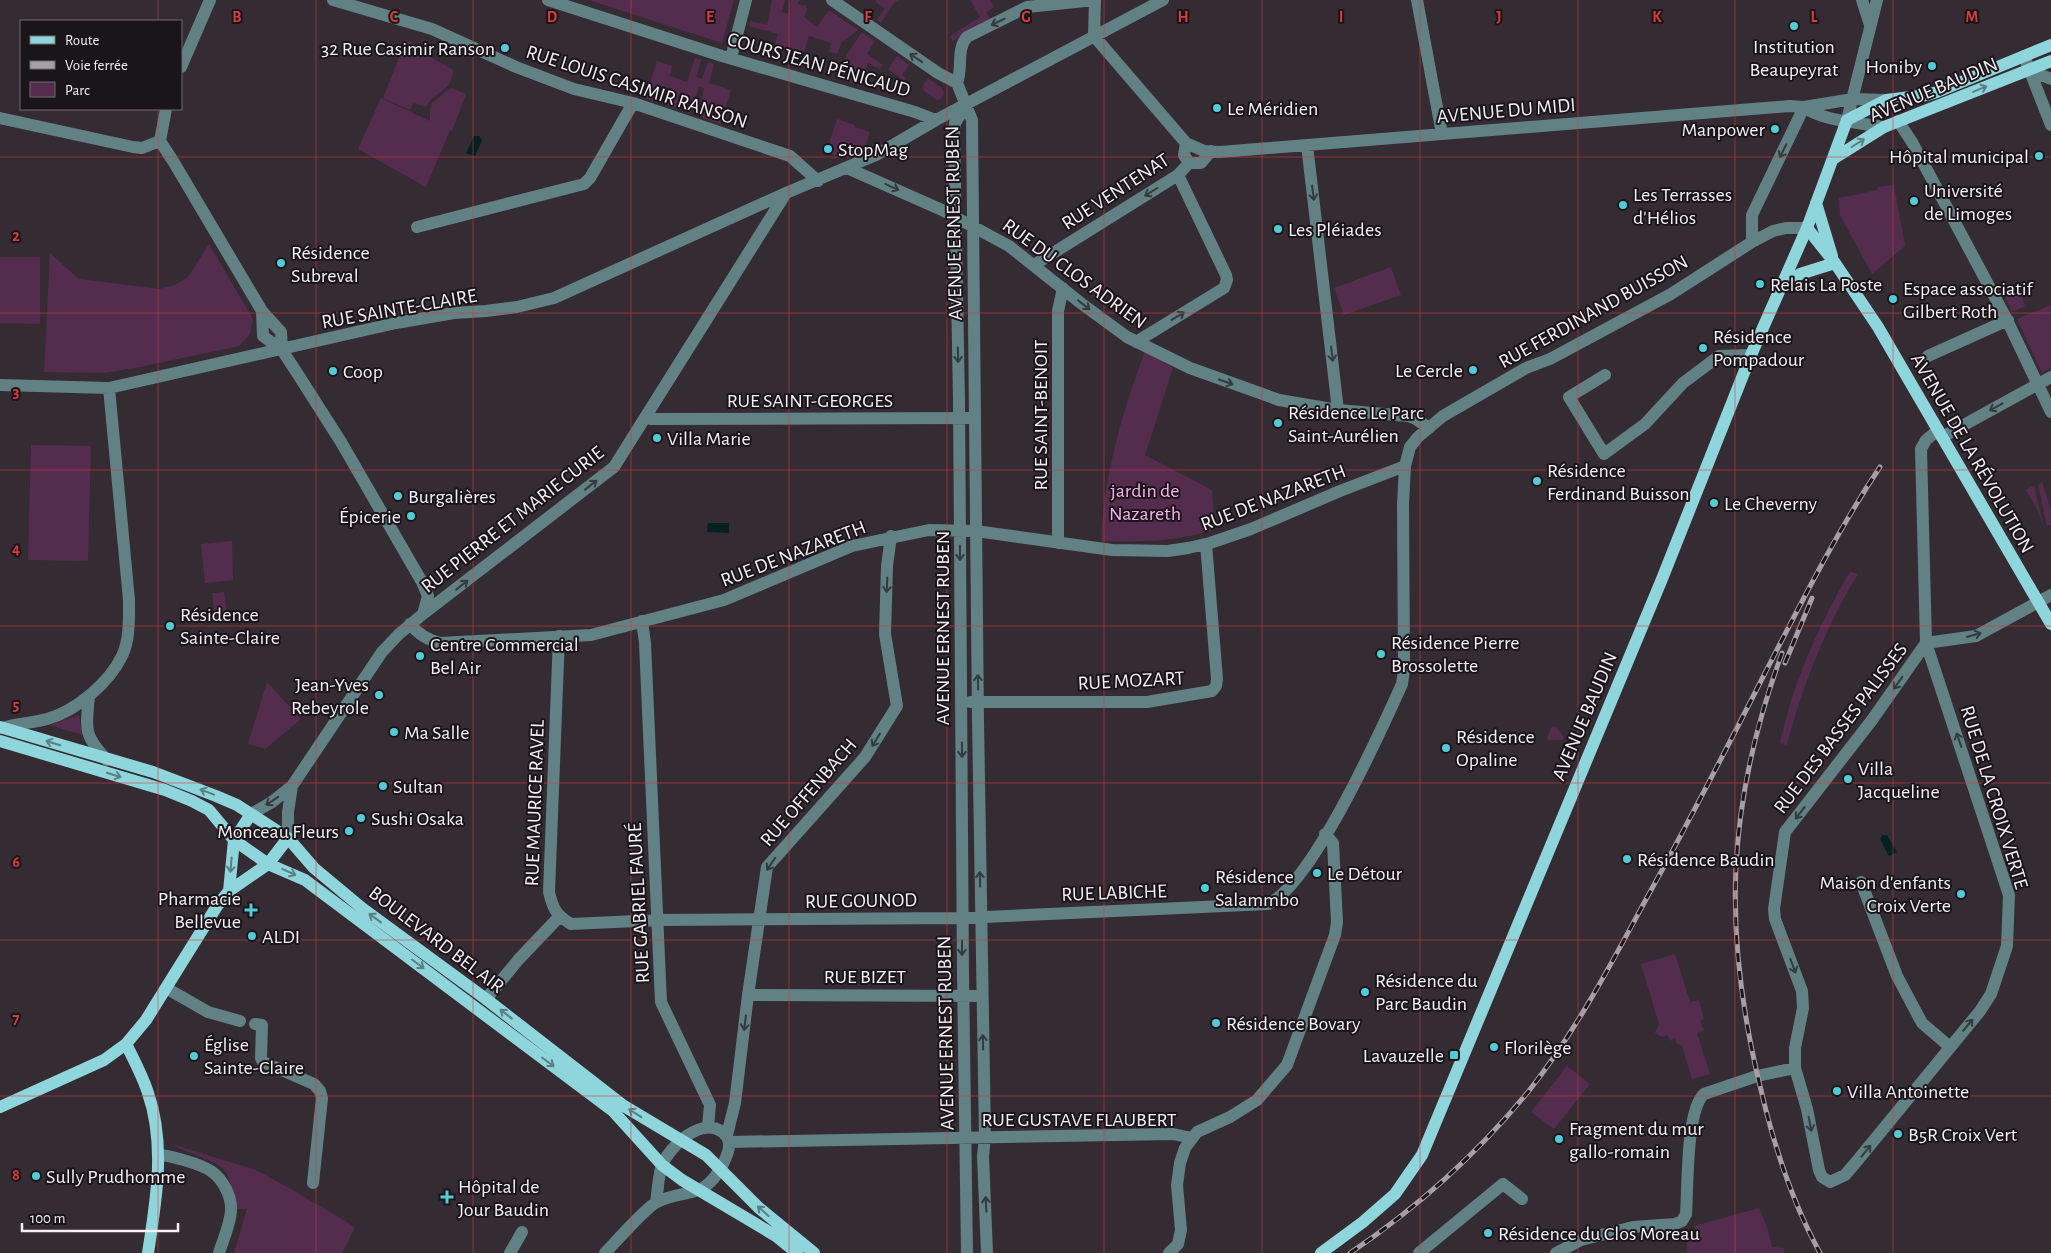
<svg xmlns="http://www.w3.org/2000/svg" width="2051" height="1253" font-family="'Alegreya Sans',sans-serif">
<rect width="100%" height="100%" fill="#352b33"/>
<path fill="#542d4e" d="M589,0h145l-12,43z
M772,0h13l-3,12 6,2 2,-14h10l-2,4 6,2 1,-2 2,5 -3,8 13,10 12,-17 29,20 -16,12 -5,12 -8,-2 2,-9 -22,-7 -5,16 -26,-6 -3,12 -4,-1 7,-23 -29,-8 1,-5 17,4z
M876,0h23l-5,3 -13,20 -4,-3 8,-12 -10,-6z
M970,0h20l4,7 -8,5 5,8 -38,21 -3,-5 30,-19z
M862,32l13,9 -8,13 16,11 -3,4 -12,-6 -7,23 -21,-7 7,-25z
M406,40l27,11 -2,6 22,13c-1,18 -9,18 -20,28 -4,2 -4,6 -8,9l-12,-4 -3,7 -27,-12z
M897,56l12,9 -7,10 4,3 -2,3 -16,-12z
M695,58l6,2 -5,17 6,2 6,-17 6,2 -5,19 22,7 -11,34 -19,-7 5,-14 -5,-1 3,-14 -5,-1 -9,27 -3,-1 4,-10 -11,-4 -3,10 -32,-11 12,-37 15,5 -2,10 17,6z
M928,78l14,10 2,6 -4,5 -3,1 -14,-10 1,-2 -2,-1z
M451,88l15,6 -14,37 -2,-1 -24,57 -68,-38 23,-51 49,23v-11l2,-7z
M837,119l18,6 -1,2 16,5 -6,19c-15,8 -21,5 -38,2z
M1894,185l11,61 -33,28 -32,-59 -1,-17 39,-8 -1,-3z
M209,244l44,75 -3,15 -11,12 -99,21 -37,6 -59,-1 6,-119 29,26 80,10 16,-4 13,-8z
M0,257h40v67l-40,-1z
M1391,267l10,28 -57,20 -10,-27z
M2018,287l7,19 -13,6 -9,-19z
M2051,305v63l-9,5 -25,-54z
M1145,351l28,17 -28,87 67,35 3,39c-37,13 -75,13 -114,12 3,-67 21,-128 44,-190z
M31,445l60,1 -3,115 -60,-1z
M2042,482l9,28v15l-4,1 -9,-41z
M2034,485l9,39h-1l-3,-11 -13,-23z
M232,541l1,39 -28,3 -4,-39z
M1850,572l8,2c-30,48 -57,115 -71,171l-7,-2c13,-60 39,-119 70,-171z
M224,592l3,24 -12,1 -3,-24z
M267,682l34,37 -36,30 -17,-5z
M79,715l3,20 -32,-10z
M1552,726l4,1 8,10 -1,3h-14l-2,-2z
M1675,954l15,48 9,-2 5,19 -4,1 4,11 -7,2 13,41 -18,5 -10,-33 -6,-3 -1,-5 -5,3 -3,-6 -5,2 -7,-4 4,-9 -18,-60z
M1567,1066l23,18 -36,45 -23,-17z
M168,1143l88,27 35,19 64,38 -13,26h-108l13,-44h-11c-3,-12 -4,-27 -11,-38 -8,-11 -43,-20 -57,-28z
M1759,1208l9,22 4,17 12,1v5h-97v-14l9,-3 -2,-10z"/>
<path fill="#052123" d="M474,136h5l3,4 -7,16 -9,-3z
M708,523h21v10l-22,-1z
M1882,835h5l10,17 -8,4 -9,-17z"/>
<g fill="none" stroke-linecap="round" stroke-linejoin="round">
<path stroke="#618185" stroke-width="12" d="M333,0l99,29 84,38 58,22 59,14 157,53 28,25
M548,0l174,56 193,56 21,8
M832,0l106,73 19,10 15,37 6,600 7,417 -2,19 4,97
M1417,0l25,134
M1862,0l8,25
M1094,36l92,107 18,8 16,1 570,-46 14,1 49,-8 33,1
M1094,36l1,-36
M2024,56l27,69
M731,58l15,-58
M181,67l29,-67
M2029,70l22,9
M957,83c6,-15 -1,-34 10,-46l60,-30 68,-7
M966,105l-11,18 -1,7 5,270 4,574 4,279
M1804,107c18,14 57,16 80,20
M0,118l133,29 9,1 18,-7
M1847,120l30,-120
M1898,121l14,21 94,176 45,94
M160,141l13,20 89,150 19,21 1,18
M160,141l6,-32
M1186,143l-2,12 5,8h12l10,-12
M1307,145l31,265
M847,168l95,42 67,36 73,58 45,33 63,31 89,32 59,10 70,6 8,3 13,9
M417,227l167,-43 6,-6 43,-75
M1752,242v-27l52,-108
M1034,265l144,-90 11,-12
M262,311l1,25 19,14 17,26 42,66 81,140 6,14 -5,18
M1136,342l88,-54 3,-8 -1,-5 -48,-100
M1928,356l80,-36
M1605,375l-36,22 35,57 41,-30 38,-41 36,-27 32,-1
M0,385l109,3 287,-65 58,-10 32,-2 31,-4 37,-9 232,-105 90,-38 60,-35 227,-120
M646,416l5,3 317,-1
M1942,437l109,-60
M1058,543v-232l5,-23
M642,621l3,22 16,359 49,103 -2,21
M410,624c9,11 17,15 30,19l151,-8 133,-35 128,-54 77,-16 47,1 136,19 56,1 20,-3 22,-5 41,-14 89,-38 65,-25
M559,636l-10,256c4,17 7,23 22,32l87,-4 304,-2 306,-14c44,-20 112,-171 134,-220l2,-14 -1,-166 2,-38 5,-19 8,-10 25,-21 83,-48 24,-9 121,-65 81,-52 21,-11 13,-3h21
M1926,643l-54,77 -87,112 -11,77 1,10 27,72 1,17 -8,40v20l12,41 12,61 3,7 8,5 15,-7 12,-14 123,-150 11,-17 16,-48 2,-51 -83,-252 -5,-194 5,-9 12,-10
M1926,643l50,-7 75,-41
M89,696c-3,33 -6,39 18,64
M970,702h177l65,-11 4,-5 1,-7 -11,-135
M2,728c15,-5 31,-5 45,-9 29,-8 62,-36 75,-63 8,-16 7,-39 7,-56l-20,-212
M251,814l21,-12 20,-16 90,-134 17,-18 24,-20 191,-147 172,-274
M288,838v-26l4,-26
M1861,882l36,94 25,47 28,24
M166,988l42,24 32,9
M748,995l234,1
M486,999l33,-40 40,-42
M255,1024l7,1 -1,33 2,4 51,22 6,7 2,7 -9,85
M727,1135l8,-32 13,-108 19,-128 98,-110 32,-51 -12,-72 2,-68 4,-30
M729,1142l444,-8 19,4
M158,1155c12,0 42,9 53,16 12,8 21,26 20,40 -1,14 -8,29 -12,42
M510,1253l12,-21
M605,1253c10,-10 41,-46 52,-51 29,-14 47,-1 66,-38 3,-7 7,-13 6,-21 -1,-6 -3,-9 -8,-12 -21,-13 -51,15 -59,34 -4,11 -4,26 -6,37
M1169,1253l9,-9 3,-14 -4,-45 3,-22 5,-15 12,-16 33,-15 27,-17 30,-35 48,-130 2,-13 -4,-79 -8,-9
M1419,1253l84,-69 19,15
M1556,1253l25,-13 52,-13 42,-3 7,-3 4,-7c2,-26 0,-104 18,-120l53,-18 38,-8"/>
<path stroke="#8fd5dc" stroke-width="12" d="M1833,159l51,-32 167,-66
M1816,203l16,53
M1807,228l28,35 43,64 173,297
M1782,287l18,-13 35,-11
M0,727l153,45 63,24 21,9 51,33 26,30 48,40 124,91 138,107 82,49 53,53 55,45
M0,741l165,49 27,11 17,9 25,30 34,24 37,16 308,231 49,54 20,15 94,56 21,17
M229,891l5,-51 17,-26
M126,1044c8,16 17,33 22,49 18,52 8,108 0,160
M0,1107l104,-47 22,-16 20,-24 71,-114 12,-15 39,-27 20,-26
M1321,1253l42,-31 32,-28 27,-39 240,-576 89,-224 56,-127 40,-108 39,-20 41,-5 10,-3 114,-47"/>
<g stroke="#a79fa6" stroke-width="5">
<path id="rail" d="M1782,653c-56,153 -60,279 -21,437 13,56 31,112 59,163
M1785,663l27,-65
M1350,1253c67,-45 127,-99 178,-161 46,-58 81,-124 116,-189 42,-76 82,-153 121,-230 36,-70 71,-140 115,-206"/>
</g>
<use href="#rail" stroke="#1a1519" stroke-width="3" stroke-dasharray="9" stroke-linecap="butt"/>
</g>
<defs><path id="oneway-shaft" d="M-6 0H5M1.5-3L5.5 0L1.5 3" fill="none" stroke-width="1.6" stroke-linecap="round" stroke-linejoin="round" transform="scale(1.25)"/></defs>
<g stroke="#333b3f">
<use href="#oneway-shaft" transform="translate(998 22) rotate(154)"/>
<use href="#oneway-shaft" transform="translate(916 58) rotate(-146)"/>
<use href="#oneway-shaft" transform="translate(1783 151) rotate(116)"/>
<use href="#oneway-shaft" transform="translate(892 187) rotate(25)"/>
<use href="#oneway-shaft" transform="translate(1151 192) rotate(148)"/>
<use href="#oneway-shaft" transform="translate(1313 193) rotate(83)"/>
<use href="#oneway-shaft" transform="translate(1084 305) rotate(38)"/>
<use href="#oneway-shaft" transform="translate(1178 316) rotate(-31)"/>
<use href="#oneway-shaft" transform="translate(1332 354) rotate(83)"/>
<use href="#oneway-shaft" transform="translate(958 355) rotate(89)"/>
<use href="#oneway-shaft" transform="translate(1226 382) rotate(19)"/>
<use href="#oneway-shaft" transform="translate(1996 407) rotate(151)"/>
<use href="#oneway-shaft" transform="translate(591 485) rotate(-38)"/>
<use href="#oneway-shaft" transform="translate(960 553) rotate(90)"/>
<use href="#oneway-shaft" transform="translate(462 585) rotate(-38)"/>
<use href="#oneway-shaft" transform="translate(887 585) rotate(92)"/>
<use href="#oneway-shaft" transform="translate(1974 635) rotate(-16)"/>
<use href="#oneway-shaft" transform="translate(978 682) rotate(-91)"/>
<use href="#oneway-shaft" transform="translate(1898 683) rotate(125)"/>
<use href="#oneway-shaft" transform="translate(876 740) rotate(122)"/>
<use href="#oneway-shaft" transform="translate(1959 740) rotate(-109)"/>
<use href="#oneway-shaft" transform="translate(962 750) rotate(90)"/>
<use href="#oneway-shaft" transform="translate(272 801) rotate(146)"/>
<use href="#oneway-shaft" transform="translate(1800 813) rotate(128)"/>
<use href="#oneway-shaft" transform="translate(771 864) rotate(124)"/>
<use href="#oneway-shaft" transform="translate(980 879) rotate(-91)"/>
<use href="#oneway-shaft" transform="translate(962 948) rotate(90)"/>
<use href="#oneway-shaft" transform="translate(1793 966) rotate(70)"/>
<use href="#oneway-shaft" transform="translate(745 1023) rotate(97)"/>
<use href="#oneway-shaft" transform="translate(1968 1025) rotate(-50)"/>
<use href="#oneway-shaft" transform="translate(983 1042) rotate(-91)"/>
<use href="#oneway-shaft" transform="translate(1810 1124) rotate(79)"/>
<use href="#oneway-shaft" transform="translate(1866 1151) rotate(-51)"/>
<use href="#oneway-shaft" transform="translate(986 1204) rotate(-93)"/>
</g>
<g stroke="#5a7f84">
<use href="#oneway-shaft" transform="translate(1980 89) rotate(-22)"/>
<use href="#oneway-shaft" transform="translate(1858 143) rotate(-32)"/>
<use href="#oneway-shaft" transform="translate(53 743) rotate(-163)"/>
<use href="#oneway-shaft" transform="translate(114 775) rotate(18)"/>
<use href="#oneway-shaft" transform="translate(207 792) rotate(-159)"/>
<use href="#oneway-shaft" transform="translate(231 865) rotate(95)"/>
<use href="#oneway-shaft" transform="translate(289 872) rotate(25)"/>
<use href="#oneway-shaft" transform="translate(375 918) rotate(-144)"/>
<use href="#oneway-shaft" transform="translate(418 964) rotate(37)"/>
<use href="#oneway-shaft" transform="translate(506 1014) rotate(-142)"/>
<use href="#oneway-shaft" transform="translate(548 1062) rotate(37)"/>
<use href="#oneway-shaft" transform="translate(635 1113) rotate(-147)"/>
<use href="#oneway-shaft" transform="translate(763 1211) rotate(-138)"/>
</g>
<path fill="none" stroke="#d93c3c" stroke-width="1" stroke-opacity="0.55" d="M158,0v21M316,0v1253M473,0v1253M631,0v1253M789,0v1253M947,0v1253M1104,0v1253M1262,0v1253M1420,0v1253M1578,0v1253M1735,0v1253M1893,0v1253M158,109v1144M0,157h2051M0,313h2051M0,470h2051M0,626h2051M0,783h2051M0,940h2051M0,1096h2051"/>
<g fill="#52cbd7" stroke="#1a1519" stroke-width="2">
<circle cx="1794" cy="26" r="5"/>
<circle cx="505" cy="48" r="5"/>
<circle cx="1932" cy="66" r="5"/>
<circle cx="1217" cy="108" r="5"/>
<circle cx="1775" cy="129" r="5"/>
<circle cx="828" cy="149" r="5"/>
<circle cx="2039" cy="156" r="5"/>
<circle cx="1914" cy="201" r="5"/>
<circle cx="1623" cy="205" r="5"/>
<circle cx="1278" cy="229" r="5"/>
<circle cx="281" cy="263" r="5"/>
<circle cx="1760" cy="284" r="5"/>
<circle cx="1893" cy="299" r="5"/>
<circle cx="1703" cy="348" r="5"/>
<circle cx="1473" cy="370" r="5"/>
<circle cx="333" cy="371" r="5"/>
<circle cx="1278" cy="423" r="5"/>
<circle cx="657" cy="438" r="5"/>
<circle cx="1537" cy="481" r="5"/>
<circle cx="398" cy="496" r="5"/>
<circle cx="1714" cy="503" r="5"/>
<circle cx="411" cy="516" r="5"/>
<circle cx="170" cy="626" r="5"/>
<circle cx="1381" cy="654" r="5"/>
<circle cx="420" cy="656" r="5"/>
<circle cx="379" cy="695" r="5"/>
<circle cx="394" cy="732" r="5"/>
<circle cx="1446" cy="748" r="5"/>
<circle cx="1848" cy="779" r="5"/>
<circle cx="383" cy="786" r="5"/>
<circle cx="361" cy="818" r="5"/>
<circle cx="349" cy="831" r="5"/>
<circle cx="1627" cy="859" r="5"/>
<circle cx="1317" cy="873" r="5"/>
<circle cx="1205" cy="888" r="5"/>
<circle cx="1961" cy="894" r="5"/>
<path d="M248.5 902.5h5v5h5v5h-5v5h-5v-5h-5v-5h5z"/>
<circle cx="252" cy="936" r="5"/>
<circle cx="1365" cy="992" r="5"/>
<circle cx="1216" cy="1023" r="5"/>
<circle cx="1494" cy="1047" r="5"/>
<rect x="1449" y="1050" width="10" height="10" rx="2.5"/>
<circle cx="194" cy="1056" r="5"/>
<circle cx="1837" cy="1091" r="5"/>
<circle cx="1898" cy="1134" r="5"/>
<circle cx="1559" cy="1139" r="5"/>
<circle cx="36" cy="1176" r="5"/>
<path d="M444.5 1189.5h5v5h5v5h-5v5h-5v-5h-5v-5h5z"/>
<circle cx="1488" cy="1233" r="5"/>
</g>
<g text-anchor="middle" stroke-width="4" stroke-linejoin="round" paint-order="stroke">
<g font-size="20" fill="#f5eef4" stroke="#1a1519" text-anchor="start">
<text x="1794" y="53" text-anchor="middle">Institution<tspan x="1794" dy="23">Beaupeyrat</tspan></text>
<text x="495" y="55" text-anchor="end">32 Rue Casimir Ranson</text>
<text x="1922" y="73" text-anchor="end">Honiby</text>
<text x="1227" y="115">Le Méridien</text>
<text x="1765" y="136" text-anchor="end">Manpower</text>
<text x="838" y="156">StopMag</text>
<text x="2029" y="163" text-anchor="end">Hôpital municipal</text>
<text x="1924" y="197">Université<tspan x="1924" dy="23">de Limoges</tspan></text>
<text x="1633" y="201">Les Terrasses<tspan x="1633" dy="23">d'Hélios</tspan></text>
<text x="1288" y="236">Les Pléiades</text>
<text x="291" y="259">Résidence<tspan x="291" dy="23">Subreval</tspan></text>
<text x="1770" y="291">Relais La Poste</text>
<text x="1903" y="295">Espace associatif<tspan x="1903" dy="23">Gilbert Roth</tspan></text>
<text x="1713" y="343">Résidence<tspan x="1713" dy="23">Pompadour</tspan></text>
<text x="1463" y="377" text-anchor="end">Le Cercle</text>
<text x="343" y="378">Coop</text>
<text x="1288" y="419">Résidence Le Parc<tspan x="1288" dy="23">Saint-Aurélien</tspan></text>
<text x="667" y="445">Villa Marie</text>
<text x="1547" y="477">Résidence<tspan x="1547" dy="23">Ferdinand Buisson</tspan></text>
<text x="408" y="503">Burgalières</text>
<text x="1724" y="510">Le Cheverny</text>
<text x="401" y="523" text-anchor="end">Épicerie</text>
<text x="180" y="621">Résidence<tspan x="180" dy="23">Sainte-Claire</tspan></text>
<text x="1391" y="649">Résidence Pierre<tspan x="1391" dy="23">Brossolette</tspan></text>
<text x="430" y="651">Centre Commercial<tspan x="430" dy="23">Bel Air</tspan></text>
<text x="369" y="691" text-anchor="end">Jean-Yves<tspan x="369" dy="23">Rebeyrole</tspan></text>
<text x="404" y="739">Ma Salle</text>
<text x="1456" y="743">Résidence<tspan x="1456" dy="23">Opaline</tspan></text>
<text x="1858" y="775">Villa<tspan x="1858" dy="23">Jacqueline</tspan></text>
<text x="393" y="793">Sultan</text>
<text x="371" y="825">Sushi Osaka</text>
<text x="339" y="838" text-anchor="end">Monceau Fleurs</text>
<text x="1637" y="866">Résidence Baudin</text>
<text x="1327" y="880">Le Détour</text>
<text x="1215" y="883">Résidence<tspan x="1215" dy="23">Salammbo</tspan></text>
<text x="1951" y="889" text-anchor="end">Maison d'enfants<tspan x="1951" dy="23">Croix Verte</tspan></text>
<text x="241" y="905" text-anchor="end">Pharmacie<tspan x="241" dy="23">Bellevue</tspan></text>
<text x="262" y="943">ALDI</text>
<text x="1375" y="987">Résidence du<tspan x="1375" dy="23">Parc Baudin</tspan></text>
<text x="1226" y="1030">Résidence Bovary</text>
<text x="204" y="1051">Église<tspan x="204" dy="23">Sainte-Claire</tspan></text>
<text x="1504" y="1054">Florilège</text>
<text x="1444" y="1062" text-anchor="end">Lavauzelle</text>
<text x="1847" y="1098">Villa Antoinette</text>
<text x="1569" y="1135">Fragment du mur<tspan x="1569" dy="23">gallo-romain</tspan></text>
<text x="1908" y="1141">B5R Croix Vert</text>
<text x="46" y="1183">Sully Prudhomme</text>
<text x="458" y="1193">Hôpital de<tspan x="458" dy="23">Jour Baudin</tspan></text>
<text x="1498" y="1240">Résidence du Clos Moreau</text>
</g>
<g font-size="20" fill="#f5eef4" stroke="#1a1519">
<text transform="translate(819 64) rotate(16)" y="7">COURS JEAN PÉNICAUD</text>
<text transform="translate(637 86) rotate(18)" y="7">RUE LOUIS CASIMIR RANSON</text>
<text transform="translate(1933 89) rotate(-23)" y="7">AVENUE BAUDIN</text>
<text transform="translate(1506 110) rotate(-5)" y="7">AVENUE DU MIDI</text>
<text transform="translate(1115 191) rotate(-33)" y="7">RUE VENTENAT</text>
<text transform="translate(953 223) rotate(-91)" y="7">AVENUE ERNEST RUBEN</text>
<text transform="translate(1075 273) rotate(36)" y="7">RUE DU CLOS ADRIEN</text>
<text transform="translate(399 308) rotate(-10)" y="7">RUE SAINTE-CLAIRE</text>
<text transform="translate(1593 311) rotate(-29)" y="7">RUE FERDINAND BUISSON</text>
<text x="810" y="407">RUE SAINT-GEORGES</text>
<text transform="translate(1040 415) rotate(-90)" y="7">RUE SAINT-BENOIT</text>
<text transform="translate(1973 453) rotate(60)" y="7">AVENUE DE LA RÉVOLUTION</text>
<text transform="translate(1273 497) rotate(-21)" y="7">RUE DE NAZARETH</text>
<text transform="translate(512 519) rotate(-38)" y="7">RUE PIERRE ET MARIE CURIE</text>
<text transform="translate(793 553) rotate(-21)" y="7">RUE DE NAZARETH</text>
<text transform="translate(942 628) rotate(-90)" y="7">AVENUE ERNEST RUBEN</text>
<text transform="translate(1131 680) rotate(-3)" y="7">RUE MOZART</text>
<text transform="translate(1584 716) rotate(-67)" y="7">AVENUE BAUDIN</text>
<text transform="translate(1840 728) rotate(-53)" y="7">RUE DES BASSES PALISSES</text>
<text transform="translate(808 792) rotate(-49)" y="7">RUE OFFENBACH</text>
<text transform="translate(1995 797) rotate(73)" y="7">RUE DE LA CROIX VERTE</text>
<text transform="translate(534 803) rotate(-88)" y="7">RUE MAURICE RAVEL</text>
<text transform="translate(1114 892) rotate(-2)" y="7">RUE LABICHE</text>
<text transform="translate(861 900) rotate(-1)" y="7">RUE GOUNOD</text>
<text transform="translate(638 903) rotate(-93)" y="7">RUE GABRIEL FAURÉ</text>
<text transform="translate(437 939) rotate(37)" y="7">BOULEVARD BEL AIR</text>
<text x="865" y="983">RUE BIZET</text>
<text transform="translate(945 1033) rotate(-91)" y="7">AVENUE ERNEST RUBEN</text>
<text x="1079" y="1126">RUE GUSTAVE FLAUBERT</text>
</g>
<g font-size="20" fill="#f9b0eb" stroke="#1a1519">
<text x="1145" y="497">jardin de<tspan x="1145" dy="23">Nazareth</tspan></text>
</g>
</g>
<g font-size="16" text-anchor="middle" font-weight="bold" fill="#d93c3c" stroke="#1a1519" stroke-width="4" stroke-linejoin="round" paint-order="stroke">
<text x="237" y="22">B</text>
<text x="394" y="22">C</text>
<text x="552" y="22">D</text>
<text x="710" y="22">E</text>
<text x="868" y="22">F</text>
<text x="1026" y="22">G</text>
<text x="1183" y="22">H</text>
<text x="1341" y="22">I</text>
<text x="1499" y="22">J</text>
<text x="1657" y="22">K</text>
<text x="1814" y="22">L</text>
<text x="1972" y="22">M</text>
<text x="16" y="241">2</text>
<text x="16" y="397">3</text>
<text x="16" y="554">4</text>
<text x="16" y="710">5</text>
<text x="16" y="867">6</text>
<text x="16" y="1024">7</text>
<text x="16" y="1180">8</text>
</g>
<rect x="20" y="20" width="162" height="90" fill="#1a1519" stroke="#726c71"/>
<rect x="30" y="36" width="25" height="8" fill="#8fd5dc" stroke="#726c71"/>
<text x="65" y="45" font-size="15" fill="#f5eef4">Route</text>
<rect x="30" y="61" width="25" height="8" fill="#a79fa6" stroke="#726c71"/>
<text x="65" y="70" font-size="15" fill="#f5eef4">Voie ferrée</text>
<rect x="30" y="82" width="25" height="15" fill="#542d4e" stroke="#726c71"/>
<text x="65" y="95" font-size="15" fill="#f5eef4">Parc</text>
<path d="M22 1223v8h156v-8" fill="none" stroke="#f5eef4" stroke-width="2.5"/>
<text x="30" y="1223" font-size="15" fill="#f5eef4" stroke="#1a1519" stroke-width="4" paint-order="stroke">100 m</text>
</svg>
